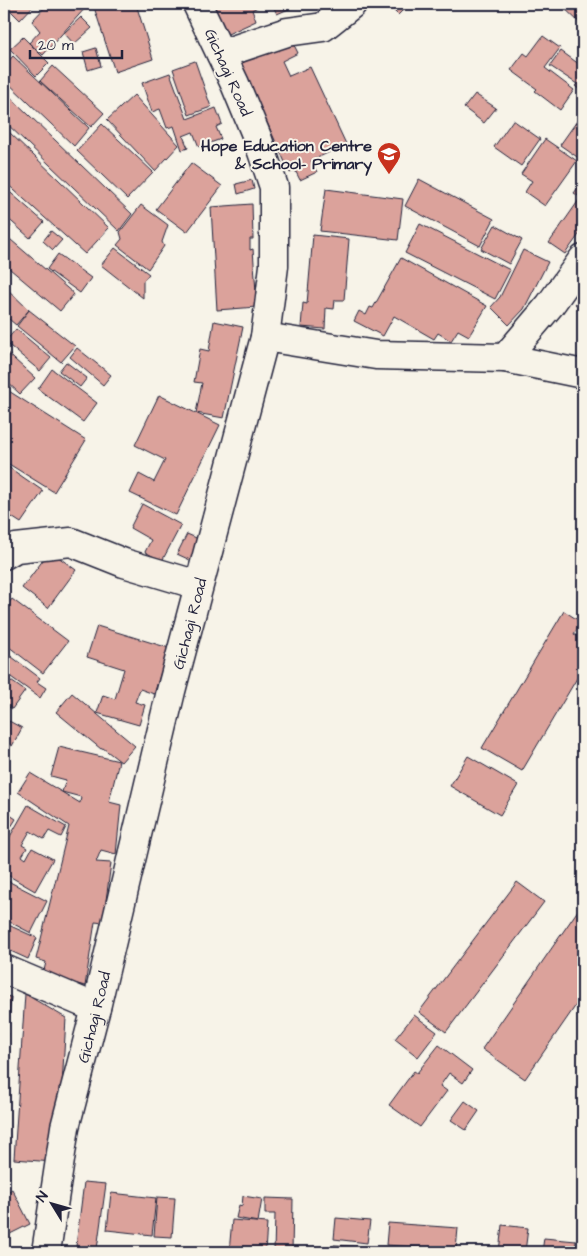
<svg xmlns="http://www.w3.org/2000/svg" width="587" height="1256" font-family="'Architects Daughter',sans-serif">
<rect width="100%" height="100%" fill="#f7f3e8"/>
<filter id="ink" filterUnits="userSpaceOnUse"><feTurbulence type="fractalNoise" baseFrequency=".02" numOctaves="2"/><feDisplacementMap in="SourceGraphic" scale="10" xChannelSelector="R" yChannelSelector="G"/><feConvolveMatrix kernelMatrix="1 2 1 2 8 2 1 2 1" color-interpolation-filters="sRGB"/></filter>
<g filter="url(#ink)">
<path fill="#dba29b" stroke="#22223b" d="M4,4h31l-15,16z
M48,4h38l1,2 -44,49 -14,-12 11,-12 -8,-10z
M93,4h43l17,55 -38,13z
M200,4h63l-11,6 4,11 -39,18z
M272,4h20l1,3 -16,7z
M387,4h22l-11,11z
M560,4h23v22z
M81,17l11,11 -18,16 -10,-11z
M543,36l17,12 -15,20 29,22 -14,20 -25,-19 2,-2 -26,-19 13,-17 4,3z
M23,37l26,26 -13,13 -26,-27z
M291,39l7,14 -16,8 7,15 21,-9 36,77 -35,17 6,11 -17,8 -5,-10 -5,3 -50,-109z
M96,48l5,18 -13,4 -5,-18z
M561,51l22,16v21l-1,-1 -2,3 -5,-4 2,-2 -27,-18z
M13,56l76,72 -15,18 -70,-67v-13z
M195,61l16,46 -22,8 -16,-46z
M53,66l51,47 -13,14 -51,-46z
M170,73l17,46 29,-11 6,16 -6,3 5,12 -22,8 -6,-15 -10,4 5,12 -6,2 -8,-24 -7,2 -7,-19 -8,3 -10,-29z
M4,91l128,123 -13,17 -115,-110z
M475,94l21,14 -12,15 -20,-15z
M134,95l45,50 -24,26 -48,-51z
M513,120l27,19 -19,27 -27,-19z
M577,121l6,4v36l-23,-16z
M102,124l51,48 -26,27 -50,-48z
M8,131l101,97 -24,26 -81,-73v-45z
M545,139l32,22 -32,45 -20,-14 7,-11 -11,-7z
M191,163l31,23 -35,46 -31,-23z
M419,179l75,40 -14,27 -75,-40z
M252,180l2,9 -16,5 -2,-10z
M583,181v18l-9,-6z
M4,187l40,35 -14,16 -26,-23z
M326,189l77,10 -5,41 -78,-9z
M579,200l4,3v26l-18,25 -16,-11z
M252,204l1,35h-3v11l3,-1 4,58 -40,3 -6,-103z
M141,205l27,20 -6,17 2,4 -16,23 -31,-24 5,-6 -2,-7z
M4,220l7,6 -6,7h-1z
M420,224l90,46 -15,29 -90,-46z
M495,225l27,15 -13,24 -28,-15z
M51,231l11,9 -9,10 -10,-9z
M4,234l70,60 -14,17 -56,-47z
M313,235l36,4 -5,61h-9l-1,9 -8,-1 -1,21 -24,-2 2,-24 4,1z
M115,248l34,26 -6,7v17l-42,-33z
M523,250l25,12 -24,47 -15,16 -18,-18 9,-10z
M58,254l33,24 -11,15 -33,-24z
M401,258l86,48 -18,30 -11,-6 -7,11 -13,-8 -4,6 -40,-23 -11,20 -29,-15 5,-10 7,4 4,-8 3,1z
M4,286l25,24 -13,15 -12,-10z
M583,293v17l-8,-6z
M29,310l46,36 -14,16 -44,-36z
M214,321l29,6 -19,91 -28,-5 6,-30 -8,-1 6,-33 9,2z
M16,329l35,29 -11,13 -35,-29z
M77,348l34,27 -8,10 -33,-28z
M4,350l31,28 -15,16 -16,-15z
M66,362l21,16 -7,9 -21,-16z
M52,369l45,34 -14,19 -45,-33z
M4,388l82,52 -32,52 -50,-31z
M159,395l61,30 -44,90 -46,-22 9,-19 15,8 11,-22 -30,-15z
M4,464l39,27 -22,32 -17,-11z
M142,504l39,21 -19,36 -17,-9 6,-12 -21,-12z
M187,534l14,6 -11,20 -13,-6z
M50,551l26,19 -28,38 -26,-20z
M12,599l56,42 -25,32 -39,-30v-34z
M564,611l17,11 -7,12 9,6v28l-61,103 -40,-23z
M97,626l72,22 -15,46 -14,-5 -5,13 10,3 -6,20 -42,-12 6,-18 12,4 9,-30 -37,-12z
M4,651l36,27 -3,4 9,6 -6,10 -36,-26z
M4,676l21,15 -13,18 -8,-5z
M72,693l63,53 -14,16 -18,-14 -2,1 -45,-37z
M9,721l13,7 -10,18 -8,-4v-10z
M59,747l60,14 -10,41 12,3 -5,49 -15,-4 -5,12 15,1 -8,60 -8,-1 -10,64 -42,-11 3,-13 -10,-3 33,-133 -51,-34 12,-19 50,30 1,-6 -19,-5 4,-12 -15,-4z
M468,756l50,29 -18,30 -50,-29z
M28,805l38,22 -5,10 -12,-6 -5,8 -14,-8 -8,14 5,3 -5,8 4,3 6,-11 21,11 -18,32 -31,-18v-26z
M4,811l12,8 -12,19z
M4,879l43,22 -16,32 -27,-14z
M517,882l27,20 -98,130 -27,-20z
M583,903v92l-58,84 -43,-30z
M4,923l33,15 -9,21 -24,-11z
M25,994l41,24 -4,68 -3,1 -6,75 -39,-3z
M4,996l7,1 -7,70z
M414,1015l23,17 -19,25 -23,-18z
M583,1030v12l-5,-3z
M439,1045l33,25 -9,13 -14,-10 -9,13 7,5 -27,36 -31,-22 25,-34 3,2z
M465,1101l14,10 -13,19 -15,-10z
M84,1182l22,2 -9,65 -21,-3z
M12,1189l18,35 -26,13v-43z
M111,1193l45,5 -4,37 -45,-5z
M243,1196l19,3 -4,23 -22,-4 3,-13 3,1z
M157,1197l18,1 -3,39 -18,-1z
M265,1198l28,1 -1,53h-18l1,-38h-10z
M336,1218l34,3 -3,22 -33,-4z
M232,1220l35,3 -2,29h-36z
M388,1223l70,5 -2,22 -70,-5z
M502,1225l26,3 -3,24h-26z
M544,1238l32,3 -1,11h-33z
M334,1245l31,2v5h-32z
M392,1248l36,4h-36z"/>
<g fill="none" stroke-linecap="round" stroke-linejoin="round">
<g stroke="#22223b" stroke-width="31">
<g id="minor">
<path d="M221,54l66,-22 36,-5 29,-23"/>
<path d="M265,337l111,18 129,3 78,16"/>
<path d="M505,358l45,-53 33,-46"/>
<path d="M4,555l12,-7 55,-6 53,21 74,22"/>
<path d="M4,969l92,39"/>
<path id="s1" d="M46,1252l19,-125 31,-119 75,-317 94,-354 9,-71v-79l-17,-50 -22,-53 -38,-80"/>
</g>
</g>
<use href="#minor" stroke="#f7f3e8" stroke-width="28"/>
</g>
</g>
<defs>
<g id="school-pin" transform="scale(1.25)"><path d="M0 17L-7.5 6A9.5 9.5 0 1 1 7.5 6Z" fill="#c8321e" stroke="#f7f3e8"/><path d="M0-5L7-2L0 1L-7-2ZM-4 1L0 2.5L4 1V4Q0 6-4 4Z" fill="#fff"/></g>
</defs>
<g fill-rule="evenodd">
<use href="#school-pin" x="389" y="154"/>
</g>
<g text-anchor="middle" stroke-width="4" stroke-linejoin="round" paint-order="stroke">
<g font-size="16" fill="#22223b" stroke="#f7f3e8">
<text transform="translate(229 72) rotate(66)" y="6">Gichagi Road</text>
<text dy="6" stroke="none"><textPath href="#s1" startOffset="645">Gichagi Road</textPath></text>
<text dy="6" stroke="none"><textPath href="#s1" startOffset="240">Gichagi Road</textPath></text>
</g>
<g font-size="16" font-weight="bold" fill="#22223b" stroke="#f7f3e8" text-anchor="end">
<text x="372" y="151">Hope Education Centre<tspan x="372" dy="18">&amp; School- Primary</tspan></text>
</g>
</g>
<rect width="587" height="1256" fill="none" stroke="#f7f3e8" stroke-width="20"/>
<rect x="10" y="10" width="567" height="1236" fill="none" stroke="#22223b" stroke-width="2" filter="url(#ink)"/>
<g transform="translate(52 1204) rotate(307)" stroke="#f7f3e8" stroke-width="4" paint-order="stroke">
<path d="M0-4L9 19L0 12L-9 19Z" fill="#22223b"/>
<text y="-8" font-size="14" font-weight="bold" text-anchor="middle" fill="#22223b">N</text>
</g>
<path d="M30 50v8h92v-8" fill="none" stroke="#22223b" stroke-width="2.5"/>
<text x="38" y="50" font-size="15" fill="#22223b" stroke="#f7f3e8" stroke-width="4" paint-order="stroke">20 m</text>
</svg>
